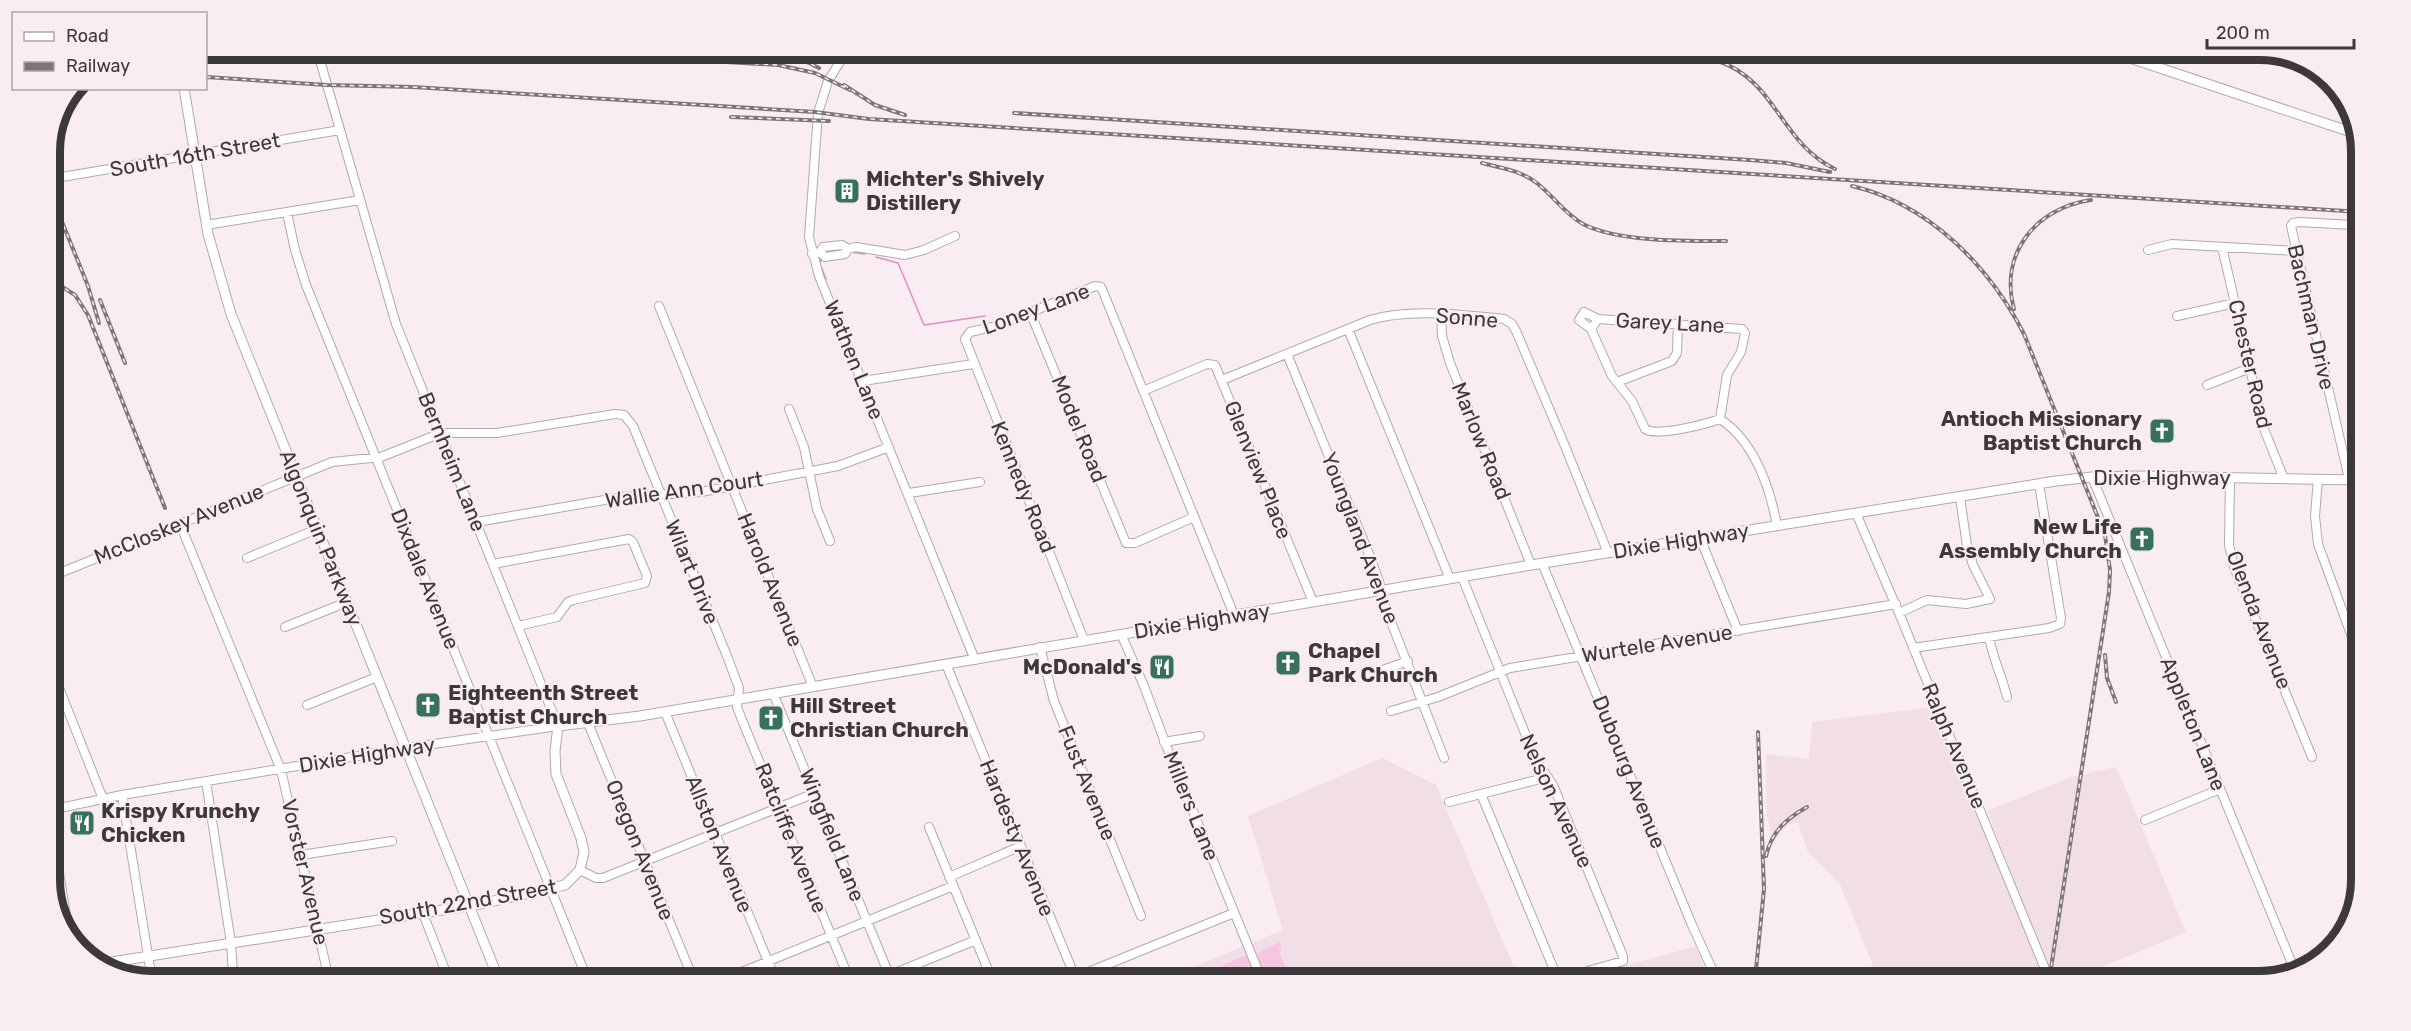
<svg xmlns="http://www.w3.org/2000/svg" width="2411" height="1031" font-family="Rubik,sans-serif">
<rect width="100%" height="100%" fill="#f9ecf3"/>
<path fill="#f1dee7" d="M1935,707l109,270 -1,4 -164,-1 -40,-98 -32,-32 -9,-28 -10,3 -15,17 -6,-28 -1,-60 43,5 3,-37z
M1382,758l54,27 83,194 -352,-1 116,-48 -35,-114z
M2116,767l70,165 -117,49h-15l-67,-170 85,-34z
M1696,946l13,34 -131,-1z"/>
<path fill="#f8c5e1" d="M1280,942l1,8 -2,2 11,26h-26l-7,-22 4,-5z
M1243,956l7,3 8,19h-41l6,-13z"/>
<g fill="none" stroke-linecap="round" stroke-linejoin="round">
<path stroke="#e28ebf" stroke-width="1.5" d="M850,252l15,2
M822,257l-2,7 6,15
M876,257l22,6 26,62 61,-9"/>
<g stroke="#b3a8ae" stroke-width="10">
<path id="minor" d="M846,52l-18,29 -10,32 -9,124 10,39 156,384
M50,179l290,-49
M287,213l8,37 11,35 280,691
M206,225l154,-25
M2222,247l42,182 20,50
M848,249l8,-2 49,8 19,-5 31,-14
M2148,250l24,-6 124,7
M812,254l8,-2 3,-5 19,-2 6,4 -3,5 -20,3 -5,-5
M659,306l154,381
M1030,312l96,231h9l59,-26
M1441,315l1,21 8,27 81,202
M2177,316l58,-13
M1348,329l102,250
M1591,329l-12,-9 5,-8 14,7
M1287,354l82,200 10,27 4,20 61,157
M1222,380l148,-60c40,-12 93,-5 134,-1l8,5 4,7 49,115 43,107
M863,381l110,-17
M1617,382l55,-21 5,-8 1,-30
M2207,385l43,-17
M1143,391l64,-27 8,1 98,237
M789,409l15,38 13,62 13,32
M1720,419l7,-44 14,-23 4,-19 -3,-4 -144,-10 -7,10 21,47 20,25 13,28c12,8 61,-5 75,-10 34,22 50,68 57,107
M2092,477l203,494
M2230,478l-1,67 5,22 78,190
M2318,479l-3,37 3,28 38,104
M2349,479l-58,-253 2,-3 7,-1 53,3 3,4 4,18
M909,493l71,-11
M1856,513l43,100 151,368
M477,522l145,-25 79,-5 137,-26 51,-19
M180,524l101,246 47,205
M1700,538l38,93
M247,558l70,-29
M1542,563l150,362 25,55
M493,564l136,-25 4,3 14,34 -2,7 -72,17 -5,2 -11,15 -39,9
M50,577l282,-115 49,-5 60,-24h56l118,-19 9,1 9,11 94,230 12,32 -2,19 5,13 106,256
M1462,577l67,166 9,20 15,22 65,159 5,12v5l-56,16h-10l-76,-183
M1899,613l28,-13 39,4 24,-5 -17,-34 -6,-19 -7,-49
M285,627l62,-25
M1121,634l23,52 22,59 95,233
M1989,637c4,22 13,39 18,60
M1084,640l-119,-301 5,-7 27,-6 98,-40 6,1 3,7 130,321
M1040,647l14,54 87,215
M1913,648l136,-20 11,-4 1,-6 -22,-134
M946,664l129,313
M50,665l53,134
M1377,672l31,-11
M773,693l117,284
M307,705l70,-28
M1391,711l47,-14 72,-29 386,-64
M665,712l109,264
M588,723l104,253
M1164,742l36,-6
M206,781l25,162 2,31
M122,795l29,179
M1449,802l99,-25
M50,810l72,-15 284,-47 152,-22 -162,-402 -79,-274
M50,817l20,123
M2145,820l75,-31
M929,827l62,150
M301,855l91,-14
M580,870l16,8h7l212,-85
M949,877l72,-31
M422,911l25,64
M890,975l86,-35
M732,976l221,-90
M1076,977l158,-64"/>
</g>
<g stroke="#b3a8ae" stroke-width="11">
<path id="major" d="M2124,56l233,78
M184,88l24,146 23,80 266,661
M99,964l381,-60 85,-19 15,-15 4,-18 -3,-14 -25,-64 -1,-23 3,-25 82,-10 891,-151 525,-84 36,-4 44,-1 222,4"/>
</g>
<use href="#minor" stroke="#fff" stroke-width="8"/>
<use href="#major" stroke="#fff" stroke-width="9"/>
<g stroke="#7d7679" stroke-width="4">
<path id="rail" d="M522,51h1
M539,51l239,14 37,8 35,17
M787,52l32,16
M1663,55c18,1 38,0 55,6 59,20 62,82 117,108
M206,77l121,8 86,2 402,25 54,7 1492,93
M844,85l31,20 30,10
M1014,113l736,47 36,3 44,9
M731,117l98,4
M1482,163c20,5 40,8 56,21 16,13 27,30 45,40 34,18 104,17 143,17
M1852,186c77,18 137,80 172,148l81,201 5,35 -1,22 -60,389
M50,192l38,94 11,37
M50,279l25,16 13,20 77,193
M100,300l25,63
M2014,309c-15,-56 22,-101 77,-109
M2105,655l2,23 9,24
M1766,856c6,-25 20,-37 41,-49
M1755,980l9,-91 -6,-157"/>
</g>
<use href="#rail" stroke="#f9ecf3" stroke-width="1.5" stroke-dasharray="4.5" stroke-linecap="butt"/>
</g>
<defs>
<g id="building-square" transform="scale(1.35)"><rect x="-9" y="-9" width="18" height="18" rx="4" fill="#377159" stroke="#f9ecf3"/><path d="M-4-6H4V6H1V3H-1V6H-4ZM-2.5-4.3h1.7v1.8h-1.7ZM.8-4.3h1.7v1.8H.8ZM-2.5-1h1.7V.8h-1.7ZM.8-1h1.7V.8H.8Z" fill="#fff"/></g>
<g id="church-square" transform="scale(1.35)"><rect x="-9" y="-9" width="18" height="18" rx="4" fill="#377159" stroke="#f9ecf3"/><path d="M-1.2-6h2.4v3.5h3.3v2.4h-3.3V6h-2.4V-.1h-3.3v-2.4h3.3Z" fill="#fff"/></g>
<g id="restaurant-square" transform="scale(1.35)"><rect x="-9" y="-9" width="18" height="18" rx="4" fill="#377159" stroke="#f9ecf3"/><path d="M-5-6h1v4h1v-4h1v4h1v-4h1v5L-1.5 .5V6h-2V.5L-5-1ZM5-6V6H3V1.5H1.5Q1.5-4 5-6Z" fill="#fff"/></g>
</defs>
<g fill-rule="evenodd">
<use href="#building-square" x="847" y="191"/>
<use href="#church-square" x="2162" y="431"/>
<use href="#church-square" x="2142" y="539"/>
<use href="#church-square" x="1288" y="663"/>
<use href="#restaurant-square" x="1162" y="667"/>
<use href="#church-square" x="428" y="705"/>
<use href="#church-square" x="771" y="718"/>
<use href="#restaurant-square" x="82" y="823"/>
</g>
<g text-anchor="middle" stroke-width="4.5" stroke-linejoin="round" paint-order="stroke">
<g font-size="21" fill="#3d393b" stroke="#f9ecf3">
<text transform="translate(195 155) rotate(-10)" y="7">South 16th Street</text>
<text transform="translate(1036 309) rotate(-20)" y="7">Loney Lane</text>
<text transform="translate(2311 317) rotate(77)" y="7">Bachman Drive</text>
<text transform="translate(1467 318) rotate(5)" y="7">Sonne</text>
<text transform="translate(1670 323) rotate(3)" y="7">Garey Lane</text>
<text transform="translate(854 360) rotate(68)" y="7">Wathen Lane</text>
<text transform="translate(2250 364) rotate(77)" y="7">Chester Road</text>
<text transform="translate(1079 429) rotate(68)" y="7">Model Road</text>
<text transform="translate(1481 441) rotate(68)" y="7">Marlow Road</text>
<text transform="translate(452 462) rotate(68)" y="7">Bernheim Lane</text>
<text transform="translate(1258 470) rotate(68)" y="7">Glenview Place</text>
<text x="2162" y="485">Dixie Highway</text>
<text transform="translate(1023 487) rotate(68)" y="7">Kennedy Road</text>
<text transform="translate(684 490) rotate(-8)" y="7">Wallie Ann Court</text>
<text transform="translate(179 524) rotate(-22)" y="7">McCloskey Avenue</text>
<text transform="translate(321 538) rotate(68)" y="7">Algonquin Parkway</text>
<text transform="translate(1360 538) rotate(69)" y="7">Youngland Avenue</text>
<text transform="translate(1681 541) rotate(-9)" y="7">Dixie Highway</text>
<text transform="translate(692 572) rotate(68)" y="7">Wilart Drive</text>
<text transform="translate(425 579) rotate(68)" y="7">Dixdale Avenue</text>
<text transform="translate(770 580) rotate(68)" y="7">Harold Avenue</text>
<text transform="translate(2259 620) rotate(69)" y="7">Olenda Avenue</text>
<text transform="translate(1202 621) rotate(-9)" y="7">Dixie Highway</text>
<text transform="translate(1657 644) rotate(-9)" y="7">Wurtele Avenue</text>
<text transform="translate(2193 724) rotate(68)" y="7">Appleton Lane</text>
<text transform="translate(1954 746) rotate(67)" y="7">Ralph Avenue</text>
<text transform="translate(367 755) rotate(-9)" y="7">Dixie Highway</text>
<text transform="translate(1629 772) rotate(68)" y="7">Dubourg Avenue</text>
<text transform="translate(1087 783) rotate(68)" y="7">Fust Avenue</text>
<text transform="translate(1556 801) rotate(65)" y="7">Nelson Avenue</text>
<text transform="translate(1191 806) rotate(68)" y="7">Millers Lane</text>
<text transform="translate(832 835) rotate(68)" y="7">Wingfield Lane</text>
<text transform="translate(791 838) rotate(68)" y="7">Ratcliffe Avenue</text>
<text transform="translate(1017 838) rotate(68)" y="7">Hardesty Avenue</text>
<text transform="translate(719 844) rotate(68)" y="7">Allston Avenue</text>
<text transform="translate(640 850) rotate(68)" y="7">Oregon Avenue</text>
<text transform="translate(305 872) rotate(77)" y="7">Vorster Avenue</text>
<text transform="translate(468 902) rotate(-10)" y="7">South 22nd Street</text>
</g>
<g font-size="21" font-weight="bold" fill="#3d393b" stroke="#f9ecf3" text-anchor="start">
<text x="866" y="186">Michter's Shively<tspan x="866" dy="24">Distillery</tspan></text>
<text x="2142" y="426" text-anchor="end">Antioch Missionary<tspan x="2142" dy="24">Baptist Church</tspan></text>
<text x="2122" y="534" text-anchor="end">New Life<tspan x="2122" dy="24">Assembly Church</tspan></text>
<text x="1308" y="658">Chapel<tspan x="1308" dy="24">Park Church</tspan></text>
<text x="1142" y="674" text-anchor="end">McDonald's</text>
<text x="448" y="700">Eighteenth Street<tspan x="448" dy="24">Baptist Church</tspan></text>
<text x="790" y="713">Hill Street<tspan x="790" dy="24">Christian Church</tspan></text>
<text x="101" y="818">Krispy Krunchy<tspan x="101" dy="24">Chicken</tspan></text>
</g>
</g>
<path d="M0 0H2411V1031H0ZM151 60H2260A91 91 0 0 1 2351 151V880A91 91 0 0 1 2260 971H151A91 91 0 0 1 60 880V151A91 91 0 0 1 151 60Z" fill="#f9ecf3" fill-rule="evenodd"/>
<path fill="none" stroke="#3d393b" stroke-width="8" d="M151 60H2260A91 91 0 0 1 2351 151V880A91 91 0 0 1 2260 971H151A91 91 0 0 1 60 880V151A91 91 0 0 1 151 60Z"/>
<rect x="12" y="12" width="195" height="78" fill="#f9ecf3" stroke="#aea4a9" stroke-width="1.5"/>
<rect x="24" y="32" width="30" height="9" fill="#ffffff" stroke="#aea4a9" stroke-width="1.5"/>
<text x="66" y="42" font-size="18" fill="#3d393b">Road</text>
<rect x="24" y="62" width="30" height="9" fill="#7d7679" stroke="#aea4a9" stroke-width="1.5"/>
<text x="66" y="72" font-size="18" fill="#3d393b">Railway</text>
<path d="M2207 39v9h147v-9" fill="none" stroke="#3d393b" stroke-width="3"/>
<text x="2216" y="39" font-size="18" fill="#3d393b" stroke="#f9ecf3" stroke-width="4.5" paint-order="stroke">200 m</text>
</svg>
